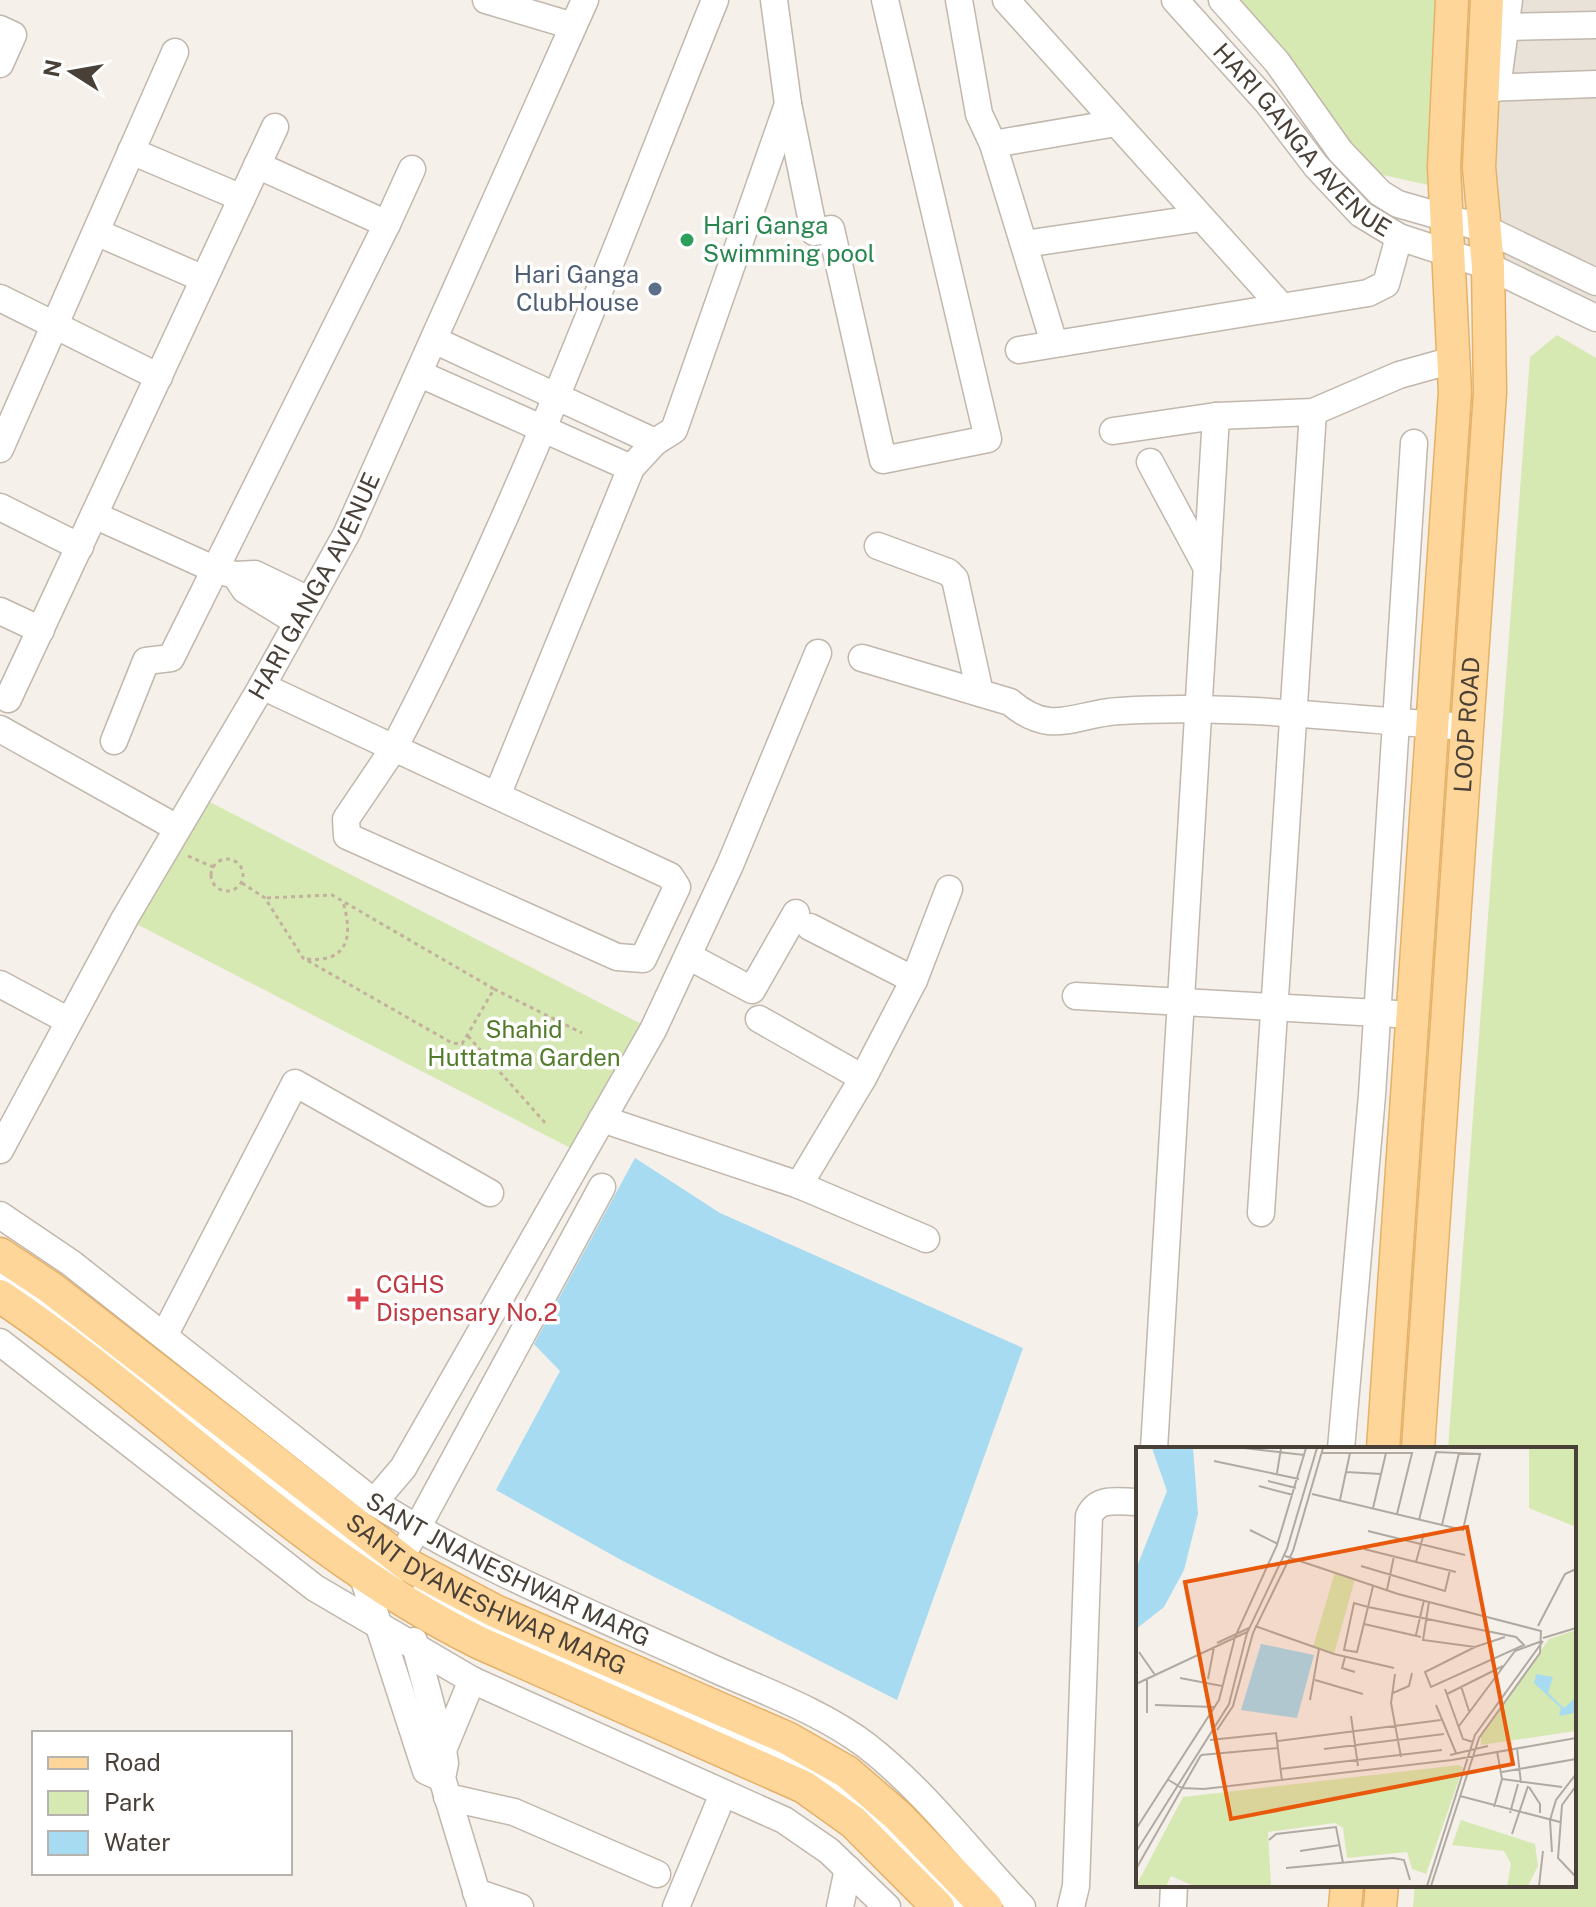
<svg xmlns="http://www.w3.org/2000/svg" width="1596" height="1907" font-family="'Public Sans',sans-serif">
<rect width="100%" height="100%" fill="#f5f0ea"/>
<path fill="#e9e2d8" d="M1471,0h125v330l-148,-77z"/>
<path fill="#d7e9b3" d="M1227,0h210l-9,185 -63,-14z
M1557,335l39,23v1549h-183l2,-22h159v-436h-126l82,-1092z
M196,795l457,235 -71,124 -457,-236z"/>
<path fill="#a6dbf1" d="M635,1158l85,55 303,135 -126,352 -274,-139 -127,-71 64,-119 -26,-27z"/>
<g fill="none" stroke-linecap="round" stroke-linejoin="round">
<g stroke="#c1b7ac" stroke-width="29">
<g id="minor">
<path d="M486,0l87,26"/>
<path d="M959,0l20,114 14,30 61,199"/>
<path d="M1006,0l275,306"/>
<path id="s1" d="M1175,0l92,102 49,64 45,48 38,23 89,29 108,52"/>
<path d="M1222,0l55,62 63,89 40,42 18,11 88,25 110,53"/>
<path d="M1506,27l90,-2"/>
<path d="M0,29l13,6 -13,29"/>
<path d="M1483,88l113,-4"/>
<path d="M1497,88l12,-88"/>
<path d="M788,104l26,128 17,-3 52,231 105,-21 -103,-439"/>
<path d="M993,144l123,-21"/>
<path d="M131,151l111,47"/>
<path d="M387,224l25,-55"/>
<path d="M96,232l108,47"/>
<path d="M1024,244l177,-26"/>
<path d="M0,298l159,79"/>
<path d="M434,340l221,102 19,-12 114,-326 -14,-104"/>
<path d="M1019,350l349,-57 18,-9 13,-47"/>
<path d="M420,374l211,94"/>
<path d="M1113,431l103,-15 97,-4 86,-37 54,-15"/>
<path d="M0,449l175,-397"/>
<path d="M1150,462l57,106"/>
<path d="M0,507l80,40"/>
<path d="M94,515l122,55 19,5 20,-1 54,26"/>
<path d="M878,546l70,26 7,7 25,114"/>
<path d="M235,575l10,15 52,32"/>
<path d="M0,611l41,19"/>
<path d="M862,658l148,44c42,36 65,11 110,9 110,-7 222,7 332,15"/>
<path d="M262,686l132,62 -48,71 1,17 270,121 26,2 34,-72 -7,-11 -276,-128c126,-240 220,-497 321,-748"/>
<path d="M8,699l267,-572"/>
<path d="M0,729l177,99"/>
<path d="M114,741l32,-80 25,-3 216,-434 -130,-59"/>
<path d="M498,793l133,-325 24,-26"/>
<path d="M810,927l104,53"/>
<path d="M688,956l64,34 44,-77"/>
<path d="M0,984l69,37"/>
<path d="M1076,996l338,19"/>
<path d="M759,1019l104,59"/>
<path d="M602,1119l197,66 127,54"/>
<path id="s2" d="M0,1150l125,-232 137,-232 85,-153 238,-533"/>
<path d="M799,1185l64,-107 51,-98 35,-91"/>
<path d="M1261,1213l52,-801"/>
<path id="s3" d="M0,1215l71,48 303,239c106,67 222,113 336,165 53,24 111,44 157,79 58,45 105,108 155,161"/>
<path d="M0,1275l40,27 351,272"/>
<path d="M164,1336l131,-253 195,110"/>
<path d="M0,1342l315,246 157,92 312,140 45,31 58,56"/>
<path d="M1154,1449l62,-1033"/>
<path d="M1341,1449l31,-354 42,-652"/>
<path d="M374,1502l29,-34 250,-438 77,-165 88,-212"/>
<path d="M409,1543l193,-356"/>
<path d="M369,1563l-6,14 63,194 16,7"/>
<path d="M424,1595l63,32 326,144 52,38 97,98"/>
<path d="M414,1641l29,109 2,13 -3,15 39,129"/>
<path d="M443,1750l29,-70"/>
<path d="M447,1797l67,15 143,62"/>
<path d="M476,1892l44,15"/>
<path d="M676,1907l47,-113"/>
<path d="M840,1907l8,-38"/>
<path d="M1071,1907l5,-21 13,-370c9,-20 30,-14 49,-14"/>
<path d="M1173,1907l1,-22"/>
</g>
</g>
<g stroke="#e5b167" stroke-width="35">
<g id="major">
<path id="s4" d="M0,1254l51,34 357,277 87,46 292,127 60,34 51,44 88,91"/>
<path d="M0,1296c164,110 301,259 480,347l324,144 49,35 85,85"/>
<path d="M1383,1449l72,-1057 -11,-225 8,-167"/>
<path id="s5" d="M1418,1449l72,-1057 -2,-126 -9,-99 8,-167"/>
<path d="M1345,1907l2,-22"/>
<path d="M1380,1907l2,-22"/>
</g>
</g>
<path stroke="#c3b19d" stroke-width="3" stroke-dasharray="4 4" stroke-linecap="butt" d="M188,856l25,11
M211 875a16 16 0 1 1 32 0a16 16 0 1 1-32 0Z
M242,883l23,15 38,60 149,85 10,1 32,-55 -162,-94 -67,3
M307,959c42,4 46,-24 36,-57
M494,989l88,44
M468,1036l79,89"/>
<use href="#minor" stroke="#fff" stroke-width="26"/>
<use href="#major" stroke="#ffd699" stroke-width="32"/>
</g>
<circle fill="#2e9e5b" stroke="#fff" stroke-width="3" cx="687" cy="240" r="8"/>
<circle fill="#5c6f8a" stroke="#fff" stroke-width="3" cx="655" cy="289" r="8"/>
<path fill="#e0444e" stroke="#fff" stroke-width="3" d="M354 1287h8v8h8v8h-8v8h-8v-8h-8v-8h8z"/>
<g text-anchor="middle" stroke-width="7" stroke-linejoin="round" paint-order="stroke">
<g font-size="24" fill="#494038" stroke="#fff">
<text dy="8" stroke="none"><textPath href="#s1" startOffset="190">HARI GANGA AVENUE</textPath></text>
<text dy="8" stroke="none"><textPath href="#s2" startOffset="646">HARI GANGA AVENUE</textPath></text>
<text dy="8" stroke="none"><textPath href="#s5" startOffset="726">LOOP ROAD</textPath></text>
<text dy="8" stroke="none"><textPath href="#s3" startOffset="622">SANT JNANESHWAR MARG</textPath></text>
<text dy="8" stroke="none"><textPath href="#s4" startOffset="596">SANT DYANESHWAR MARG</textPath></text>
</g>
<g font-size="24" fill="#27864d" stroke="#fff" text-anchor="start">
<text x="703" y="234">Hari Ganga<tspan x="703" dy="28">Swimming pool</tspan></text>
</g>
<g font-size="24" fill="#4e5e75" stroke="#fff" text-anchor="end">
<text x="639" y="283">Hari Ganga<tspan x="639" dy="28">ClubHouse</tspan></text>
</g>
<g font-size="24" fill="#527c29" stroke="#fff">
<text x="524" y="1038">Shahid<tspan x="524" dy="28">Huttatma Garden</tspan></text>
</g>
<g font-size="24" fill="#be3a42" stroke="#fff" text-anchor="start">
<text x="376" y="1293">CGHS<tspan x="376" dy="28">Dispensary No.2</tspan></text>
</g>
</g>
<g transform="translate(1136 1447)">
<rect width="440" height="440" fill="#f5f0ea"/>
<path d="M393,1h47v79l-47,-19zM199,125l20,7 -21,75 -21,-7zM440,183v101l-95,14v-10l68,-96zM323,318l4,3 -37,106 -14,-5 -5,-17 -60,6 -4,-30 -8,-5 -67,9 3,54h-77l-23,-10 -5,10h-30l47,-89zM325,373l74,24 3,22 -10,20h-21l4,-22 -7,-13 -52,-6z" fill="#d7e9b3"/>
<path d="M16,1h41l5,66 -14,56 -20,37 -28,22v-60l31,-78zM125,197l53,11 -17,63 -56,-8zM400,227l17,3 -5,16 16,15 12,-11 -2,16 -15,3 2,-8 -27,-25z" fill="#a6dbf1"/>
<path fill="none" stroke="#b0aaa3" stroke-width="2" d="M108,1l60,7M186,6h90l-15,61M78,14l85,18M210,25l35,2M141,26l4,-25M132,34l28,7M123,39l34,9M176,47l151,36 17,-76 -44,-2 -17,68M204,53l10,-47M237,61l13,-55M306,78l17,-72M114,83l28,14M232,84l97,24M228,102l92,23M149,109l113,38 143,37 -1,22 -61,85 -48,148M280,115l8,-29M225,119l84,25 5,-21M237,139l-5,21 -14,-4 -10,47 13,2 11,-45 148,30 8,8 -93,42 -6,-15 50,-25M251,143l7,-34M293,155l-6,38 52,7 30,-10M228,177l57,13M119,179l79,28 60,14M402,179l27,-52 11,-5M280,188l8,-35M407,191l33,-10M81,196l32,-15M3,205l16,23M209,210l-3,11 13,4M259,227l-4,29 10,54M44,231l42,8M11,232v34M72,232l6,-32M179,233l48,14M0,237l111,-52M325,239l8,25M309,242l18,50 10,3M257,246l16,-7 3,-13M311,247l56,-28M174,253l9,-51M19,258l59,2M300,258l20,48M215,269l7,50M323,279l56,-75 27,-10M81,283l16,-24 20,-73 40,-82 30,-103M74,293l66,-7 6,48M142,294l163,-21M381,301l4,35M188,302l120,-15M65,308l77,-7M314,308l38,-9M144,322l162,-19M366,325l74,-13M31,332l15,9 22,1 248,-29 124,-22M366,332l60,8M393,340l11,17v9M324,349l100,26M358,360l8,-28 -5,-28M374,366l8,-29M0,382l83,-129 16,-63 42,-92 29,-97M376,387l16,-48M133,393l7,-6 60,-7 7,36M164,404l40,-6M0,405l93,-148 18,-71 40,-84 30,-101M416,405l-2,-32 6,-20 20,-26M150,421l107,-10 11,2 6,20M0,422l65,-114M439,429l-17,-18 4,-53 14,-19M291,439l48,-151 68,-94M403,439l4,-35"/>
<path fill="#e8590c" fill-opacity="0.15" stroke="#e8590c" stroke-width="4" d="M331,80l46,237 -282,55 -46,-237z"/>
<rect width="440" height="440" fill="none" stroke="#494038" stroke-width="4"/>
</g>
<rect x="32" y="1731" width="260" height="144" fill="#ffffff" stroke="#b6b3af" stroke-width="2"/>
<rect x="48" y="1757" width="40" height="12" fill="#ffd699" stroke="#b6b3af" stroke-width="2"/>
<text x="104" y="1771" font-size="24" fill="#494038">Road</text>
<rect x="48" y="1791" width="40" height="24" fill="#d7e9b3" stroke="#b6b3af" stroke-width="2"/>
<text x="104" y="1811" font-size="24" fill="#494038">Park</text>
<rect x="48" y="1831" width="40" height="24" fill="#a6dbf1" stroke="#b6b3af" stroke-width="2"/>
<text x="104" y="1851" font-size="24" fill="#494038">Water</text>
<g transform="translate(72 72) rotate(281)" stroke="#ffffff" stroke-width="6" paint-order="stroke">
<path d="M0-6L14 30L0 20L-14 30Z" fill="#494038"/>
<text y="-12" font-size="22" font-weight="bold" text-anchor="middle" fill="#494038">N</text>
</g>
</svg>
